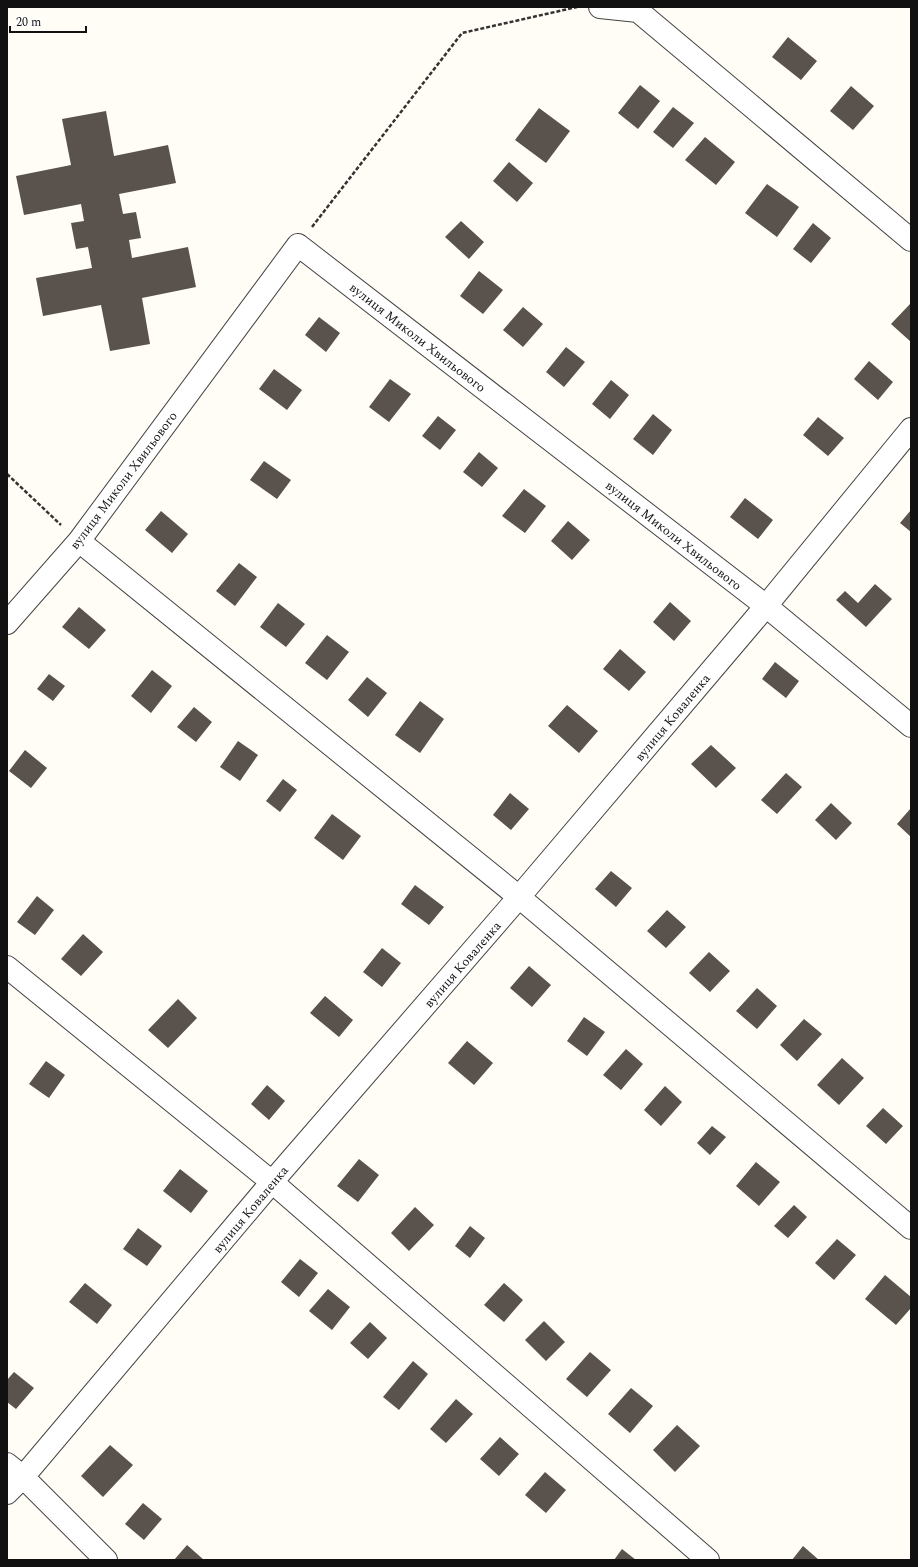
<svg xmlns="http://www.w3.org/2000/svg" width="918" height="1567" font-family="Spectral,serif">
<rect width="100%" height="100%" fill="#fffdf5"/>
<path fill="#5a524d" d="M788,37l29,24 -16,19 -29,-23z
M640,85l20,16 -22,28 -20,-16z
M851,86l23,20 -21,24 -23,-19z
M673,107l21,16 -21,25 -20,-16z
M539,108l31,23 -24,32 -31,-23z
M106,111l8,45 54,-11 8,38 -57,11 4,20 13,-2 5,26 -12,2 3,18 56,-11 8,40 -54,11 8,46 -40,7 -9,-46 -58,11 -7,-38 56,-10 -4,-21 -12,2 -5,-26 13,-2 -3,-17 -57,11 -8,-39 55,-11 -9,-46z
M705,137l30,25 -19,23 -31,-25z
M509,162l24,21 -16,19 -24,-21z
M767,184l32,23 -22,30 -32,-24z
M461,221l23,21 -15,17 -24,-22z
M813,223l18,15 -20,25 -18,-14z
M479,271l24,19 -20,24 -23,-18z
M910,304l1,1v37l-20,-18z
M523,307l20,17 -20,23 -20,-17z
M319,317l21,16 -14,19 -21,-17z
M566,347l19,15 -21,25 -18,-15z
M869,361l24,21 -15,18 -24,-21z
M274,369l28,21 -15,20 -28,-21z
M390,379l21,15 -22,28 -20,-15z
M611,380l18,15 -19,24 -18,-15z
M653,414l19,16 -19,25 -20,-16z
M438,416l18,14 -16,20 -18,-14z
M818,417l26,21 -16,18 -25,-21z
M479,452l19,16 -16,19 -19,-15z
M264,461l27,19 -14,19 -27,-19z
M524,489l22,17 -21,27 -23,-17z
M745,498l28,22 -15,19 -28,-22z
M911,510v22l-11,-9z
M161,511l27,23 -16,19 -27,-23z
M568,521l22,19 -18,20 -21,-19z
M239,563l18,14 -22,29 -19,-15z
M875,584l17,15 -26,28 -30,-27 9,-9 13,12z
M670,602l21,19 -17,20 -21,-19z
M278,603l27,21 -19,23 -26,-20z
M79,607l27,23 -17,19 -27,-22z
M327,635l22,17 -22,28 -22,-17z
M620,649l26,23 -17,19 -26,-22z
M775,662l24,19 -13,17 -24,-19z
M152,670l20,16 -21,27 -20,-17z
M49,674l16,12 -12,15 -16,-12z
M367,677l20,16 -19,24 -20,-17z
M420,701l24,18 -24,34 -25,-18z
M567,705l31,26 -19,22 -31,-27z
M194,707l18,15 -16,20 -19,-15z
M238,741l20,14 -18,26 -20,-14z
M711,745l25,23 -20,20 -25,-24z
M25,750l22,18 -16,20 -22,-17z
M786,773l16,14 -25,27 -16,-14z
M283,779l14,11 -17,22 -14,-11z
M510,793l19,16 -18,21 -18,-15z
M831,803l21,20 -16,17 -21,-20z
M911,808v29l-14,-13z
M332,814l29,22 -18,24 -29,-22z
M611,871l21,17 -16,19 -21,-18z
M415,885l29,22 -15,18 -28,-21z
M37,896l17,14 -19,25 -18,-13z
M667,910l19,17 -20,21 -19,-17z
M83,934l20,18 -22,24 -20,-17z
M382,948l19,15 -19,24 -19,-15z
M709,952l21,19 -20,21 -21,-19z
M529,966l22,19 -19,22 -22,-19z
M757,988l20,18 -20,23 -21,-18z
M325,996l28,24 -14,17 -29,-24z
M178,999l19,19 -29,30 -20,-18z
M584,1017l21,15 -18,24 -20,-15z
M804,1019l18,15 -25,27 -17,-16z
M467,1041l26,22 -19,22 -26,-22z
M626,1049l17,15 -22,26 -18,-15z
M842,1058l22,20 -25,27 -22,-20z
M46,1061l19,14 -16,23 -20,-14z
M267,1085l18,16 -16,19 -18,-16z
M665,1086l17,16 -21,24 -17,-16z
M883,1108l20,18 -17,18 -20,-18z
M712,1126l14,11 -16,18 -13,-12z
M359,1159l20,16 -21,27 -21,-16z
M756,1162l24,20 -21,24 -23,-20z
M180,1169l28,22 -17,22 -28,-22z
M794,1205l13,12 -19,21 -14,-12z
M415,1207l19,18 -25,26 -18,-18z
M470,1226l15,12 -15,20 -15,-12z
M138,1228l24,18 -15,20 -24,-17z
M837,1239l19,16 -22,25 -19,-17z
M300,1259l18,14 -19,24 -18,-15z
M885,1275l26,22v11l-15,17 -31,-26z
M85,1283l27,22 -15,19 -28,-22z
M504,1283l19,17 -19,22 -20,-17z
M328,1289l22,18 -18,23 -23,-19z
M544,1321l21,21 -19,19 -21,-21z
M370,1322l17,16 -19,21 -18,-16z
M590,1352l21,18 -24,27 -21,-18z
M413,1361l15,13 -29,36 -16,-13z
M14,1372l20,16 -18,21 -9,-7v-22z
M631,1388l22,18 -23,27 -22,-19z
M456,1399l17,15 -27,29 -16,-14z
M677,1425l23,21 -25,26 -22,-22z
M500,1437l19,17 -20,22 -19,-17z
M110,1445l23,20 -30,32 -22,-21z
M545,1472l21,18 -20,23 -21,-18z
M143,1503l19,16 -18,21 -19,-16z
M187,1545l17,15h-30z
M803,1546l16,14h-27z
M622,1549l14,11h-22z"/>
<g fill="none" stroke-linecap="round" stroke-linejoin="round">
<g stroke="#444" stroke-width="24">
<path id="street" d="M600,7l38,4 273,229
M79,541l440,356 392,331
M7,623l72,-82 219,-296 468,361 145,120
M7,967l265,215 436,378
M7,1464l16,13 83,83
M7,1493l16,-16 249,-295 247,-285 247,-291 145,-177"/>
</g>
<path stroke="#333" stroke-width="2.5" stroke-dasharray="4 2" stroke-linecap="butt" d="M312,227l150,-194 115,-26
M7,474l54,51"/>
<use href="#street" stroke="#fff" stroke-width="22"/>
</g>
<g text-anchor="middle" stroke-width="4" stroke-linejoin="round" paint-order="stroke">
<g font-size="13" fill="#111" stroke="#fff">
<text transform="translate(418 337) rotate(38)" y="5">вулиця Миколи Хвильового</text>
<text transform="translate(123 480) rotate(-53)" y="5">вулиця Миколи Хвильового</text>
<text transform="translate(674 535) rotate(38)" y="5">вулиця Миколи Хвильового</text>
<text transform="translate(672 717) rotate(-50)" y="5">вулиця Коваленка</text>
<text transform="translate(462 964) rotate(-49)" y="5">вулиця Коваленка</text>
<text transform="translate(250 1209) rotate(-50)" y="5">вулиця Коваленка</text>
</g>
</g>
<rect width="918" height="1567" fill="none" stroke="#111111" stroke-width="16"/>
<path d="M10 26v6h76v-6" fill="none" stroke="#111111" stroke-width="2"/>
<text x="16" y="26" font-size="12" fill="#111111" stroke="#ffffff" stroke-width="3" paint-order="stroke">20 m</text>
</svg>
